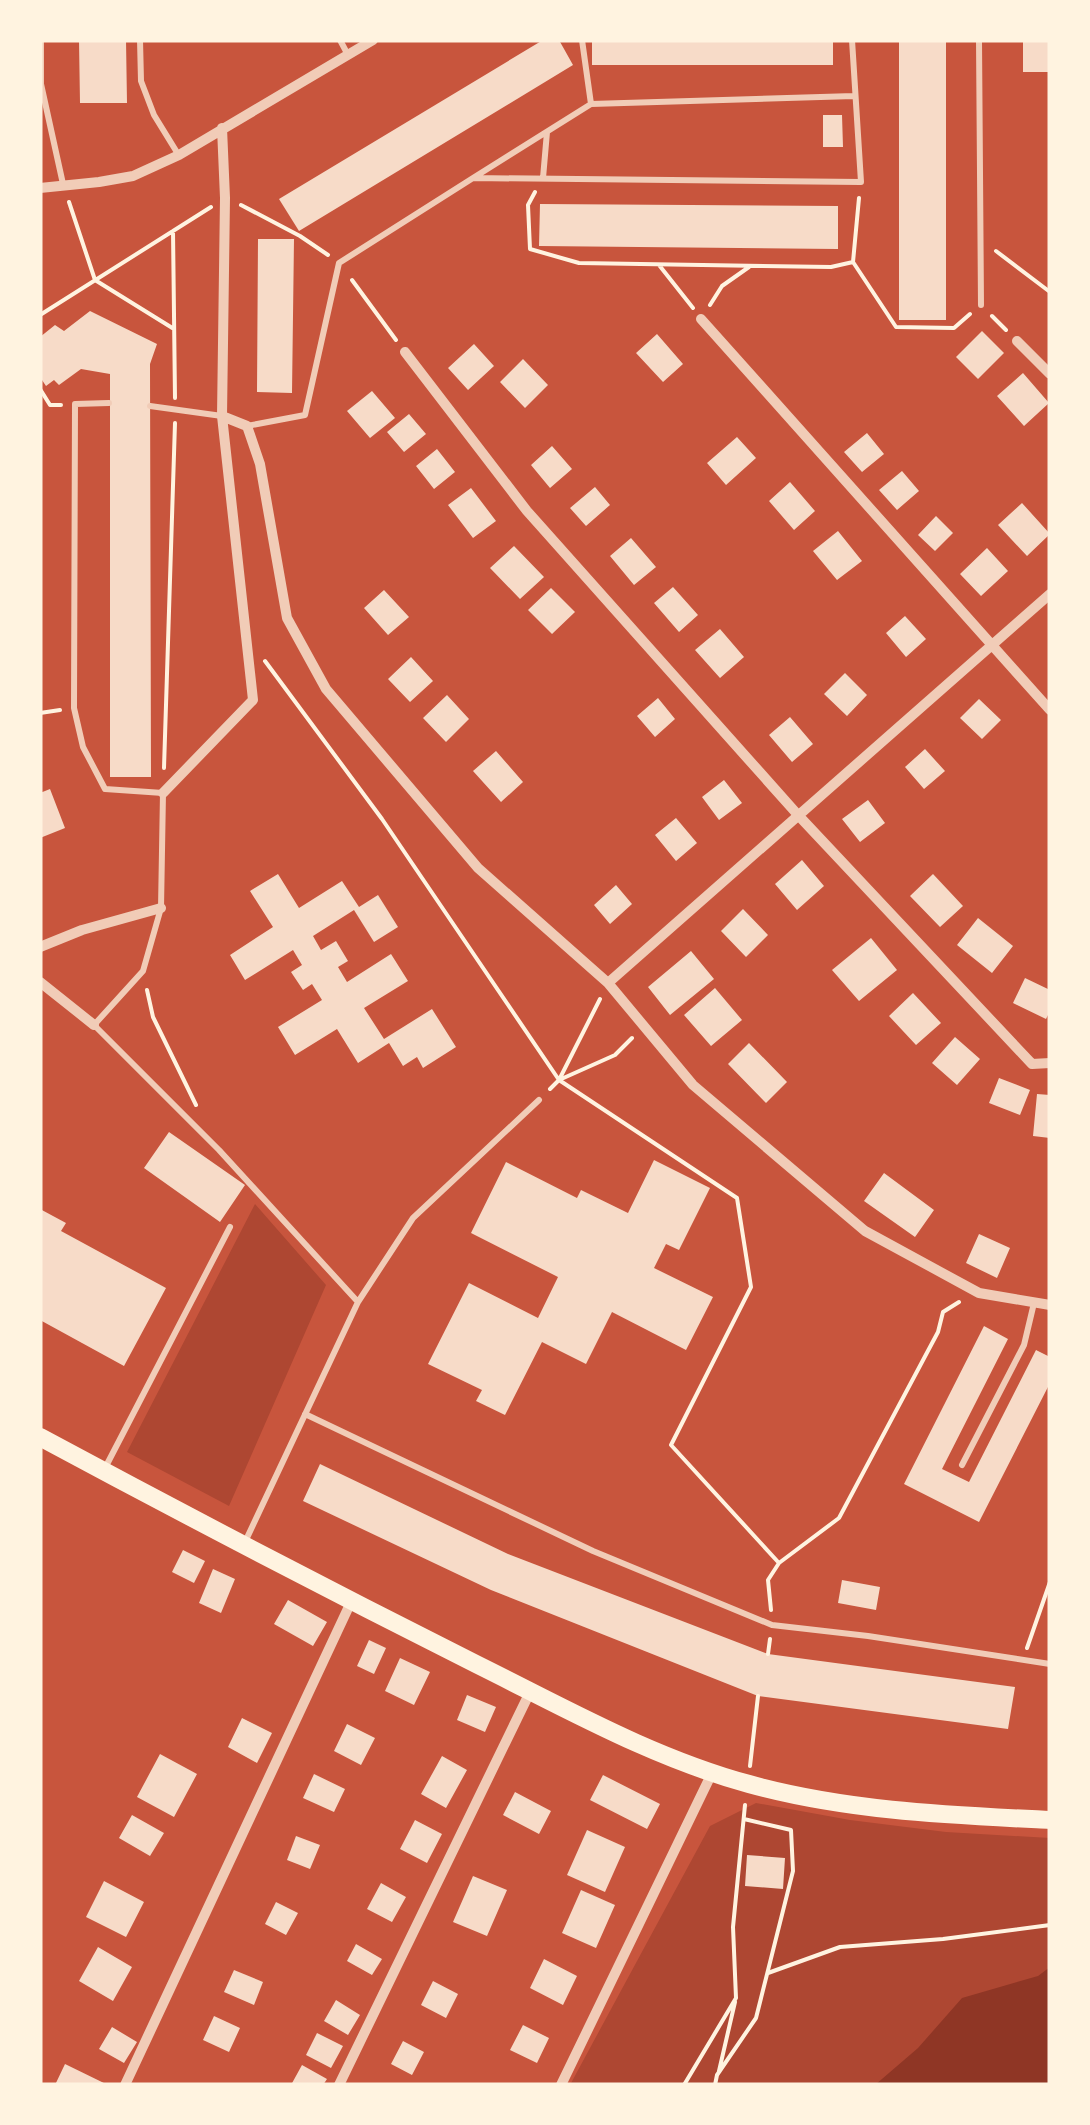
<svg xmlns="http://www.w3.org/2000/svg" width="1090" height="2125" font-family="Manrope,sans-serif">
<rect width="100%" height="100%" fill="#c8553d"/>
<path fill="#ae4732" d="M255,1204l71,81 -97,221 -102,-54z
M756,1803l94,17 96,12 104,6v247h-480l140,-259z"/>
<path fill="#8f3625" d="M1050,1967v118h-175l43,-37 44,-50 76,-22z"/>
<path fill="#f7dbc8" d="M79,40h47l1,63h-47z
M543,40h16l14,25 -274,166 -20,-32z
M592,40h241v25h-241z
M899,40h47v280h-47z
M1023,40h27v32h-27z
M823,115h19l1,32h-20z
M540,204l298,2v43l-299,-3z
M258,239h36l-2,154 -35,-1z
M90,311l67,33 -7,20 1,413h-41v-403l-29,-5 -22,16 -5,-5 -8,6 -6,-9v-40l15,-12 9,6z
M982,331l22,22 -26,26 -22,-22z
M657,334l26,30 -20,18 -27,-29z
M474,344l20,22 -26,24 -20,-22z
M523,359l25,26 -23,23 -25,-26z
M1023,373l26,30 -25,23 -27,-30z
M372,391l23,27 -25,20 -23,-27z
M409,414l17,20 -22,18 -17,-20z
M867,433l17,21 -22,18 -18,-20z
M737,437l19,21 -30,27 -19,-22z
M552,446l20,23 -22,19 -19,-23z
M437,449l18,23 -21,17 -18,-23z
M902,471l17,20 -22,19 -18,-20z
M790,482l25,29 -21,19 -25,-29z
M595,487l15,18 -24,21 -16,-18z
M471,488l25,33 -23,17 -25,-33z
M1022,503l28,31 -23,22 -29,-31z
M936,516l17,17 -18,18 -17,-16z
M838,531l24,30 -25,19 -24,-29z
M631,538l25,29 -22,18 -24,-29z
M514,546l30,31 -24,22 -30,-31z
M987,548l21,23 -27,25 -21,-22z
M673,587l25,28 -19,17 -25,-29z
M551,588l24,24 -23,22 -24,-24z
M384,590l25,27 -21,18 -24,-27z
M905,616l21,23 -20,18 -20,-24z
M720,629l24,28 -24,21 -25,-28z
M411,657l22,24 -23,21 -22,-23z
M845,673l22,22 -20,21 -23,-22z
M447,695l22,24 -23,23 -23,-24z
M658,698l17,21 -20,18 -18,-21z
M979,699l22,21 -19,19 -22,-21z
M790,717l23,27 -21,18 -23,-27z
M925,749l20,22 -21,18 -19,-22z
M496,751l27,31 -22,20 -28,-31z
M724,780l18,23 -23,17 -17,-23z
M50,789l15,39 -25,10v-45z
M868,800l17,23 -25,19 -18,-23z
M676,818l21,25 -21,18 -21,-26z
M802,860l22,26 -27,24 -22,-26z
M278,874l21,34 43,-27 17,26 19,-12 20,32 -24,15 -20,-32 -41,26 8,14 15,-9 12,20 -10,6 9,15 44,-28 17,27 -44,27 20,31 48,-30 24,38 -33,21 -6,-11 -14,9 -14,-23 -31,20 -21,-34 -42,26 -17,-28 44,-27 -10,-16 -9,6 -12,-18 11,-7 -9,-15 -48,30 -15,-25 43,-28 -23,-36z
M933,874l30,32 -23,21 -30,-31z
M616,885l16,19 -22,20 -16,-19z
M743,909l25,26 -22,22 -25,-26z
M978,918l35,28 -21,27 -35,-28z
M871,938l26,32 -38,31 -27,-31z
M691,951l23,28 -44,36 -22,-28z
M1025,978l25,12v21l-4,8 -33,-16z
M715,988l27,32 -31,26 -27,-31z
M913,993l28,30 -25,22 -27,-29z
M955,1037l25,22 -23,26 -25,-22z
M749,1043l38,39 -21,21 -38,-39z
M999,1078l31,12 -10,25 -31,-12z
M1037,1094l13,1v43l-17,-2z
M169,1132l76,53 -25,37 -76,-54z
M654,1160l56,28 -31,62 -13,-6 -12,24 59,29 -27,53 -74,-38 -26,52 -44,-22 -37,73 -29,-14 6,-11 -54,-26 41,-81 69,35 20,-41 -87,-44 35,-71 71,36 4,-8 47,23z
M884,1173l50,37 -19,27 -51,-36z
M40,1209l26,14 -5,8 105,57 -42,78 -84,-46z
M979,1234l31,14 -13,30 -31,-15z
M984,1326l24,13 -66,130 27,13 67,-132 14,7v26l-71,139 -75,-38z
M320,1464l188,90 260,100 247,33 -7,42 -250,-33 -267,-106 -188,-89z
M183,1550l22,11 -11,22 -22,-11z
M213,1569l22,10 -14,34 -22,-10z
M842,1580l38,7 -4,23 -38,-7z
M288,1600l39,22 -14,24 -39,-22z
M369,1640l17,8 -12,26 -17,-8z
M400,1658l30,14 -16,33 -29,-14z
M467,1695l29,12 -11,25 -28,-12z
M242,1718l30,15 -15,30 -29,-16z
M347,1724l28,14 -14,27 -27,-14z
M160,1754l37,20 -23,43 -37,-20z
M442,1756l25,14 -21,38 -25,-14z
M314,1774l31,15 -11,23 -31,-14z
M603,1775l57,29 -13,25 -57,-29z
M515,1792l36,19 -12,23 -36,-19z
M132,1815l32,18 -14,23 -31,-18z
M415,1820l27,14 -15,29 -27,-14z
M587,1830l38,17 -20,45 -38,-17z
M296,1836l24,9 -10,24 -23,-9z
M747,1855l38,3 -2,31 -38,-3z
M473,1876l34,14 -20,46 -34,-14z
M104,1881l40,21 -18,35 -40,-20z
M381,1883l25,14 -14,25 -25,-13z
M581,1890l34,15 -19,43 -34,-15z
M276,1902l22,11 -12,22 -21,-11z
M356,1944l26,15 -10,16 -25,-14z
M98,1947l34,20 -19,34 -34,-20z
M544,1959l33,17 -14,29 -33,-17z
M234,1970l29,12 -9,23 -30,-13z
M433,1981l25,13 -12,24 -25,-13z
M336,2000l24,15 -12,20 -24,-14z
M214,2016l26,12 -11,24 -26,-12z
M523,2025l26,13 -12,25 -27,-13z
M112,2027l25,15 -13,21 -25,-14z
M317,2033l26,13 -12,22 -25,-13z
M403,2041l21,11 -12,23 -21,-11z
M65,2064l43,21h-53z
M302,2065l25,14 -4,6h-32z"/>
<g fill="none" stroke-linecap="round" stroke-linejoin="round">
<path stroke="#fff3e0" stroke-width="4" d="M535,192l-7,13 2,44 49,14 252,4 22,-5
M859,198l-6,64 43,65 58,1 16,-14
M69,202l26,78 79,49
M241,205l59,31 28,19
M173,231l2,167
M996,251l54,41
M659,265l34,43
M352,280l44,60
M710,305l12,-19 27,-19
M40,315l171,-108
M992,316l14,14
M40,389l10,16h11
M265,661l117,158 177,261 -9,9
M40,713l20,-3
M164,768l11,-345
M147,990l6,27 43,88
M559,1080l178,118 14,89 -80,158 108,118
M559,1080l41,-81
M559,1080l56,-25 17,-17
M771,1610l-3,-30 11,-17 60,-45 99,-186 5,-20 16,-10
M1027,1648l23,-66
M768,1654l2,-15
M750,1766l8,-70
M768,1973l72,-26 103,-8 107,-14
M719,2071l16,-69
M684,2085l52,-87 -3,-71 12,-122
M715,2085l2,-10 39,-57 37,-147 -2,-41 -47,-11"/>
<path stroke="#f1ccb7" stroke-width="6" d="M41,40v44l22,100
M140,40l1,41 13,34 24,39
M340,40l8,15
M582,40l9,64 263,-8
M979,40l2,265
M473,178l118,-74
M543,178l4,-46
M109,403l-34,1 -1,304 9,39 22,42 58,4 -2,115 -18,63 -49,54 125,125 139,152
M150,406l72,10
M247,426l58,-11 34,-152 134,-85 388,4 -9,-142
M305,1414l288,137 179,74 96,11 182,28
M962,1465l62,-120 10,-42
M104,1470l126,-243
M245,1542l113,-240 55,-84 126,-118"/>
<path stroke="#f1ccb7" stroke-width="10" d="M40,188l59,-6 34,-6 46,-21 194,-115
M701,319l349,391
M1017,341l33,33
M405,352l122,159 271,304 234,249 18,-1
M222,416l25,10 13,38 27,154 39,71 152,179 130,115 85,102 172,146 114,62 71,12
M163,793l90,-93 -31,-284 3,-218 -3,-70
M40,947l42,-17 79,-22
M40,982l54,43
M608,983l442,-389
M125,2085l226,-483
M339,2085l191,-393
M561,2085l151,-312"/>
<path stroke="#fff3e0" stroke-width="18" d="M40,1437c145,78 291,154 438,228 89,44 175,93 271,119 98,27 200,31 301,36"/>
</g>
<rect width="1090" height="2125" fill="none" stroke="#fff3e0" stroke-width="85"/>
</svg>
